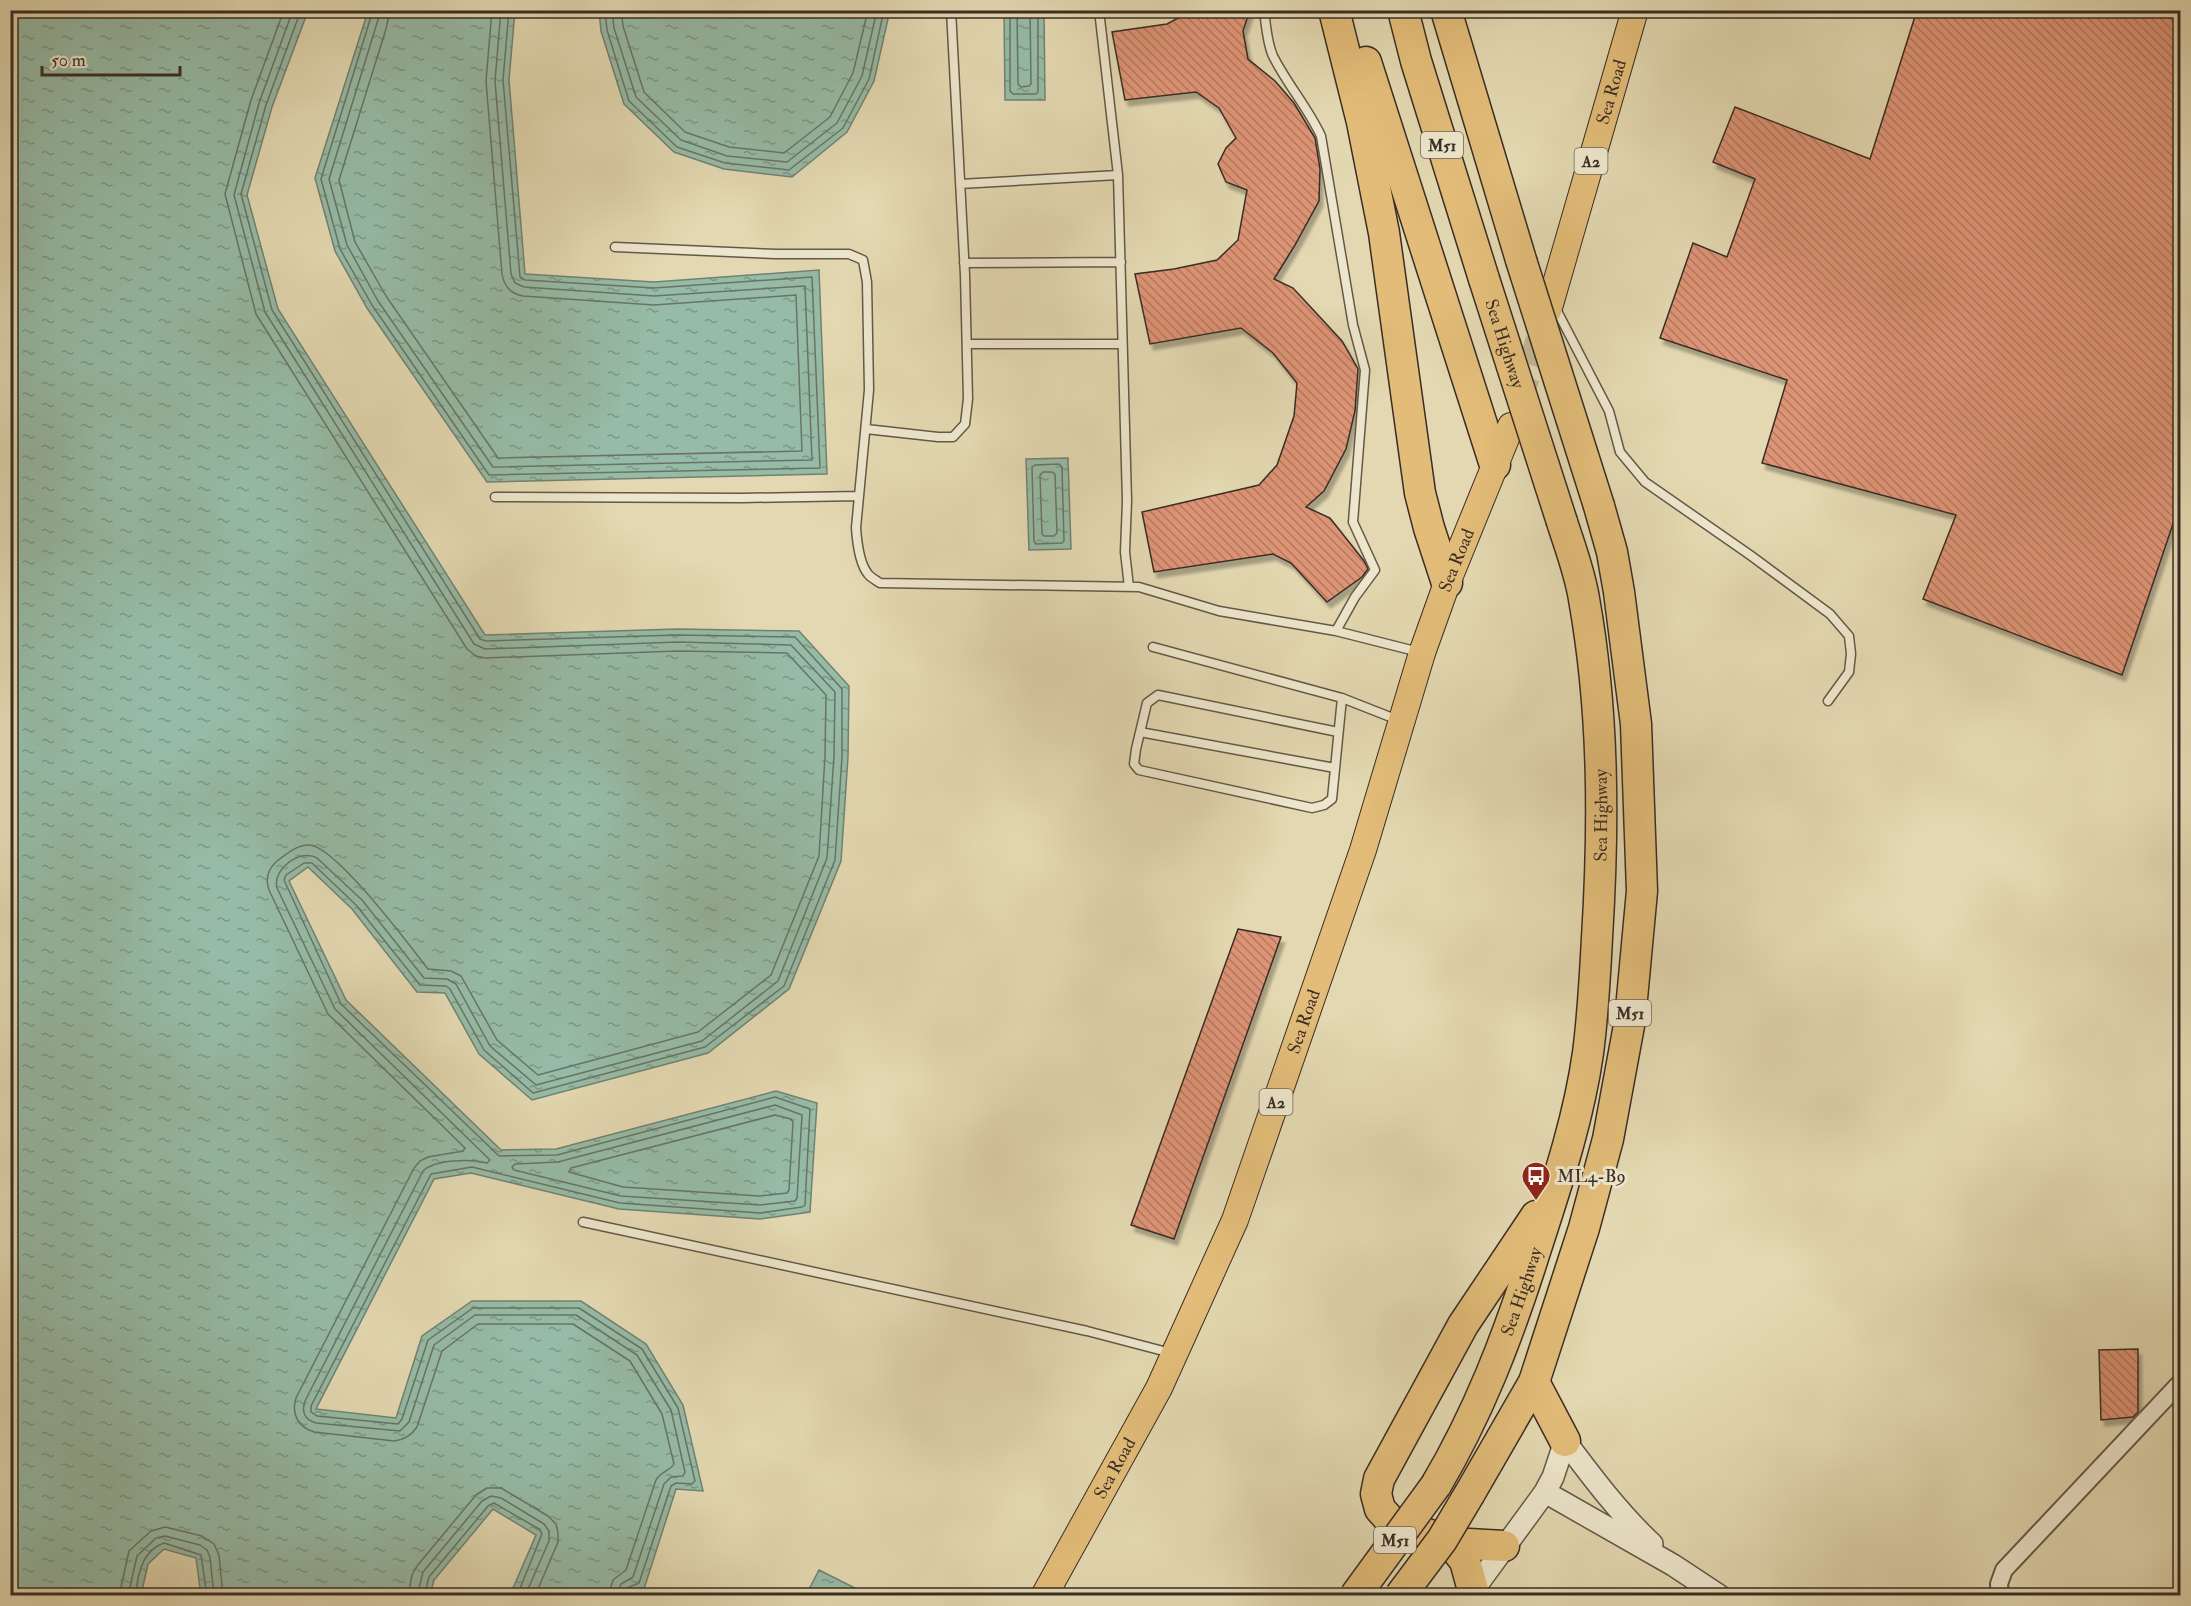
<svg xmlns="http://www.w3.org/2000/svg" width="2191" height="1606" font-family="'IM FELL Double Pica',serif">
<defs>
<pattern id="water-ripples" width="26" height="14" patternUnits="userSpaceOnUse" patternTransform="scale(1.5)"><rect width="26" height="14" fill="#96bba6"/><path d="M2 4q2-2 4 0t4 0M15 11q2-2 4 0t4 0" fill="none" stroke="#7b9887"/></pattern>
<pattern id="building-back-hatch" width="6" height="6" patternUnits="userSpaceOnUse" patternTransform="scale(1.5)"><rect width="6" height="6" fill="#dd9374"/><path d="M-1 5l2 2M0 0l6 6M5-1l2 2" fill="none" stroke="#b4785f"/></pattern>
<filter id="shadow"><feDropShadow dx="3.5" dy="6" stdDeviation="1.5" flood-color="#0004"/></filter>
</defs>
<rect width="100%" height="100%" fill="#e3d8b1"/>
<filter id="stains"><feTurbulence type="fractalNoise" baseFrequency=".00333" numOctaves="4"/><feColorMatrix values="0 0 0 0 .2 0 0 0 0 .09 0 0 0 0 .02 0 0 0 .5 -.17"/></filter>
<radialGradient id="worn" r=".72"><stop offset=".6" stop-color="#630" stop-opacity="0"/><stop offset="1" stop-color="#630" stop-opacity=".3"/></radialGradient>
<path fill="url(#water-ripples)" stroke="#718272" stroke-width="1.5" d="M11,10l297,1 -36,96 -25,88 31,114 207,326 193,-6 121,2 50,55 -1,71 -7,104 -52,128 -81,64 -176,47 -53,-46 -34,-61 -28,-1 -65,-83 -44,-42 -19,14 57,119 155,150 55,-1 220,-58 41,12 -7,109 -50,7 -141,-10 -148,-36 -37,6 -118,230 80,9 26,-82 50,-35h109l65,43 37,61 20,86 -27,-2 -32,100 -22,7 -112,-1 26,-60 -43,-26 -59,71 -4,15h-229l-5,-37 -32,-9 -16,15 -7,31h-130z
M890,10l-16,71 -27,51 -55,45 -68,-8 -50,-17 -50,-48 -23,-73 -2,-20z
M368,11h147l-6,69 16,194 129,8 165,-12 8,204 -340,8 -120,-174 -32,-57 -20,-73z
M1004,11h40l1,89h-40z
M1068,458l3,91 -42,1 -3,-91z
M819,1570l42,21 -2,4h-53z"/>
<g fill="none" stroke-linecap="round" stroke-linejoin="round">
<path stroke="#687466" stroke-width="1.5" d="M284,10l-33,90 -26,94 31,120 211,335 9,7 9,2 193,-7 109,2 39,42 -1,61 -6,100 -48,119 -73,57 -160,43 -41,-35 -36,-64 -10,-5 -23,-2c-19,-24 -91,-121 -118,-124 -13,-1 -23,9 -33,16 -9,8 -12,18 -8,29l59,124 137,134 -2,3 -35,6 -8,4 -6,7 -118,230c-5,16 2,29 18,34l80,9c10,-1 17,-5 23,-14l25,-76 36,-27h95l57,37 32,53 12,50c-3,6 -14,8 -18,16l-30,90 -13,10 -5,16
M293,10l-34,93 -25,92 31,117 209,332 11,5 193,-7 113,3 44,47 -1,64 -7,102 -49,123 -76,60 -166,44 -46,-39 -34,-62 -9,-5 -23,-1 -62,-78 -45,-42c-16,-10 -45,11 -40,30l58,121 155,151 -3,3c-16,-4 -52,-4 -64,8l-118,230c-4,11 0,19 11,22l84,8 9,-9 25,-77 41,-30h101l61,40 34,55 14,62 -2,4 -12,1 -7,7 -31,93 -12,7 -4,12
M301,10l-35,95 -25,89 31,116 208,329 6,2 192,-6 117,2 47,52v68l-7,103 -51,126 -79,61 -172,46 -49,-43 -34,-61 -4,-3 -26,-1 -64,-80 -44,-42h-8l-18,12 -2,5 57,124 158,152 58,-1 218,-58 35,12 -5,96 -3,2 -42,6 -140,-10 -148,-36 -41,7 -120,232v6l6,4 81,8 4,-5 26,-79 45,-32h106l63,41 36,59 17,73 -3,3 -16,-1 -5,3 -32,97 -12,5 -2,8
M373,10l-52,169 19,70 32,56 117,170 331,-7 -8,-191 -158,11 -129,-8 -5,-3 -17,-197 6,-70
M381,10l-52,169 18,66 31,56 115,166 319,-7 -7,-174 -151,10 -130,-9 -9,-4 -4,-9 -16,-193 6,-71
M390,10l-4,19 -47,151 16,62 31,54 112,162 304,-7 -6,-156 -142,10 -131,-9c-12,-2 -19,-10 -21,-22l-16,-193 6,-71
M605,10l2,20 22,71 48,46 48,16 64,7 54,-42 26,-49 15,-69
M612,10l2,18 22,69 45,43 46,16 60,6 50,-39 25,-47 15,-66
M621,10l2,16 21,66 41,40 44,15 55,6 46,-36 23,-44 15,-63
M1010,10v81l3,3h23l2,-2v-82
M1017,10l1,74 3,3 8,-1 2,-2 -1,-74
M1059,464l3,3 2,74 -2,2 -26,1 -2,-3 -2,-74 3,-2z
M1043,472h9l3,2 2,59 -3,3h-10l-2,-2 -2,-59z
M775,1105l27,10 -5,83 -2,3 -35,4 -139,-9 -107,-26 -2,-3 3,-3 43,-2z
M775,1115l16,4 2,3 -4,68 -2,3 -28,3 -136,-9 -54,-15 2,-4z
M119,1596l10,-45 22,-20 14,-4 37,9 12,8 5,11 4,41
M128,1596l9,-40 19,-18 9,-2 35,9 7,5 3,7 4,39
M136,1596c1,-21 7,-46 28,-53l37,12 6,41
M408,1596l4,-21 5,-9 59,-71 11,-7h14l47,28 8,8 2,9v9l-23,54
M417,1596l6,-24 59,-71 9,-5 10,2 43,26 5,7v10l-24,55
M424,1596l5,-19 59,-71 6,-3 45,26 3,5 -25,62"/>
</g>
<path fill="url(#building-back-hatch)" stroke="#392d25" stroke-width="1.5" filter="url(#shadow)" d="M1193,10h57l-7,21 5,28 27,22 19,22 21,35 5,31 -1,32 -24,44 -21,34 19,9 49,53 16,28 -3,42 -9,38 -22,42 -18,16 24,11 34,43 4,8 -6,8 -35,25 -36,-39 -18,-9 -119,18 -12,-60 117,-27 18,-20 17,-49 3,-33 -24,-30 -32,-25 -91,16 -15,-70 39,-5 43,-9 21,-20 9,-50 -21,-8 -8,-18 8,-16 10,-10 -17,-30 -23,-16 -71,8 -13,-68 55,-8z
M1917,10h264v511h-7l-52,154 -199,-76 33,-84 -194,-52 25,-83 -127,-42 33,-95 34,14 28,-78 -42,-17 22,-55 135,52z
M1238,929l43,8 -107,302 -43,-14z
M2138,1349v63l-5,5 -32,3 -2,-70z"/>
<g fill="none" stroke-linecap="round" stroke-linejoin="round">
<path stroke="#c1b695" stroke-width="26" stroke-dasharray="26 13" stroke-linecap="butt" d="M1519,402l26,-82"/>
<g stroke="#645848" stroke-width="11">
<path id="service" d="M1099,10l19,165 9,326 -2,51 4,35
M1264,10c2,15 3,33 9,46 14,28 35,52 48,80l32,189 12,45 -12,152 22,48 -20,27 -19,34
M960,184l158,-9
M615,247l161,7h73l14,6 4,22 2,108 -13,138c1,14 3,35 12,46 3,4 8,6 12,9l259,4 80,24 117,20 83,21
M964,263l157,-1
M1555,307l54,104 11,41 25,30 105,73 80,59 19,22 2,18 -2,18 -21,29
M967,344h154
M866,429l72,8h15l12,-13 3,-25 -3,-124 -14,-265
M495,497l247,1 117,-2
M1153,647l189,51 56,22
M1140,732l195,36
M1338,732l-180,-37 -11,8 -11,46 -2,15 5,6 173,38 12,-3 8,-6 10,-101
M583,1222l504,109 84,22"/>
</g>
<g stroke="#645848" stroke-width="20">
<path id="minor" d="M2000,1596l-1,-12 5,-14 176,-187"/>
</g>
<g stroke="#645848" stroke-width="24">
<path id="tertiary" d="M1565,1441c27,36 54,72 87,103
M1545,1492l128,73 47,31
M1469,1596l76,-104 8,-15 12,-36"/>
</g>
<g stroke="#392d25" stroke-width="28">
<g id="primary">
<path id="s1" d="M1548,311l87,-301"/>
<path id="s2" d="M1044,1596l115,-208 76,-168 128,-370 59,-197 25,-70 64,-157"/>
</g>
</g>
<g stroke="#392d25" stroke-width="33">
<g id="motorway">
<path d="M1334,10l28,112 22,111 36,260 9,35 18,55"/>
<path d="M1403,10l13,51 68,218"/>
<path d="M1446,10l75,250"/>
<path d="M1366,62l129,403"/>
<path d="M1534,1382l31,59"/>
<path id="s3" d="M1436,1485c42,-71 71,-146 96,-224 22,-69 46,-137 56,-208 5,-38 7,-76 9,-115 7,-113 7,-227 -13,-339 -4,-26 -14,-52 -22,-77"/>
<path d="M1470,1493l64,-111 50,-154 24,-89 22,-119 12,-129 -6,-167 -17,-132 -7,-40 -13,-46"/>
<path d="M1451,1543l14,18 8,29"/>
<path d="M1504,1546l-53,-3 -61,-23 -10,-11 -4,-15 3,-15 84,-154 73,-109"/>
</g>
</g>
<use href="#service" stroke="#ede6cc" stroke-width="8"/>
<use href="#minor" stroke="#ede6cc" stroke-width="16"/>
<use href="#tertiary" stroke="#ede6cc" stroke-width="21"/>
<use href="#primary" stroke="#e2bc78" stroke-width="26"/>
<use href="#motorway" stroke="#e2bc78" stroke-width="30"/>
<g stroke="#392d25" stroke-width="33" stroke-linecap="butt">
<g id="motorway-bridge">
<path d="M1521,260l78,246"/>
<path id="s4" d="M1484,279l78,243"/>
<path d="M1355,1596l81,-111"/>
<path d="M1400,1596l42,-56 28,-47"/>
</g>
</g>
<use href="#motorway-bridge" stroke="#e2bc78" stroke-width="30"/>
</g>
<defs>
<g id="bus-pin" transform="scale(1.5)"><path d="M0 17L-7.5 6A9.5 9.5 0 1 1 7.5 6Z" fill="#8f2418" stroke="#ede6cc"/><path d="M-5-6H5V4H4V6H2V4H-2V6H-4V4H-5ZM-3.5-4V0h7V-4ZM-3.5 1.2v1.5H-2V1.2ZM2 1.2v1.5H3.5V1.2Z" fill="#fff"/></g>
</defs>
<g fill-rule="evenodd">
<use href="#bus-pin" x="1536" y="1176"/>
</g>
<g text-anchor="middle" stroke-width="6" stroke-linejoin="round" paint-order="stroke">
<g fill="#ede6cc" stroke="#6f6457" stroke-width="1.5">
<rect x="1421" y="132" width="42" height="26" rx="4.5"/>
<rect x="1574.5" y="148" width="33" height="26" rx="4.5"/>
<rect x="1609" y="1000" width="42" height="26" rx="4.5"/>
<rect x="1259.5" y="1089" width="33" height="26" rx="4.5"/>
<rect x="1374" y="1527" width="42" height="26" rx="4.5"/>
</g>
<g font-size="16" font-weight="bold" fill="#392d25">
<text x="1442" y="151">M51</text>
<text x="1591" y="167">A2</text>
<text x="1630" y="1019">M51</text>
<text x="1276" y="1108">A2</text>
<text x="1395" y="1546">M51</text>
</g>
<g font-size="18" fill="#392d25" stroke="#ede6cc">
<text dy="6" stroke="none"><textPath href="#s1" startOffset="228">Sea Road</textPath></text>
<text dy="6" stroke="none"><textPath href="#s4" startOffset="68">Sea Highway</textPath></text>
<text dy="6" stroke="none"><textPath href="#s2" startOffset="1118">Sea Road</textPath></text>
<text dy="6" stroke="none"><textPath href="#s3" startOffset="698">Sea Highway</textPath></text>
<text dy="6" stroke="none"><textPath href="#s2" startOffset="632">Sea Road</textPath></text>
<text dy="6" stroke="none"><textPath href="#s3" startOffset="212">Sea Highway</textPath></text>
<text dy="6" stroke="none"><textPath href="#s2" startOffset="146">Sea Road</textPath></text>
</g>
<g font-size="18" fill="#392d25" stroke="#ede6cc" text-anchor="start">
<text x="1557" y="1182">ML4-B9</text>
</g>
</g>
<rect width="2191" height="1606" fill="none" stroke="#e3d8b1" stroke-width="36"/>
<rect x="12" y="12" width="2167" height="1582" fill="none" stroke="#392d25" stroke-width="3"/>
<rect x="18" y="18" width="2155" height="1570" fill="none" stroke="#392d25" stroke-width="1.5"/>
<path d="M42 66v9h138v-9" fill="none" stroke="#392d25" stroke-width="3"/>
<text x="51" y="66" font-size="18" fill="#392d25" stroke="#ede6cc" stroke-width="4.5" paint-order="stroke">50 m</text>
<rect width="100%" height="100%" filter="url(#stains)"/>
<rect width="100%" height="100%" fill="url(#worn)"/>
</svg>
